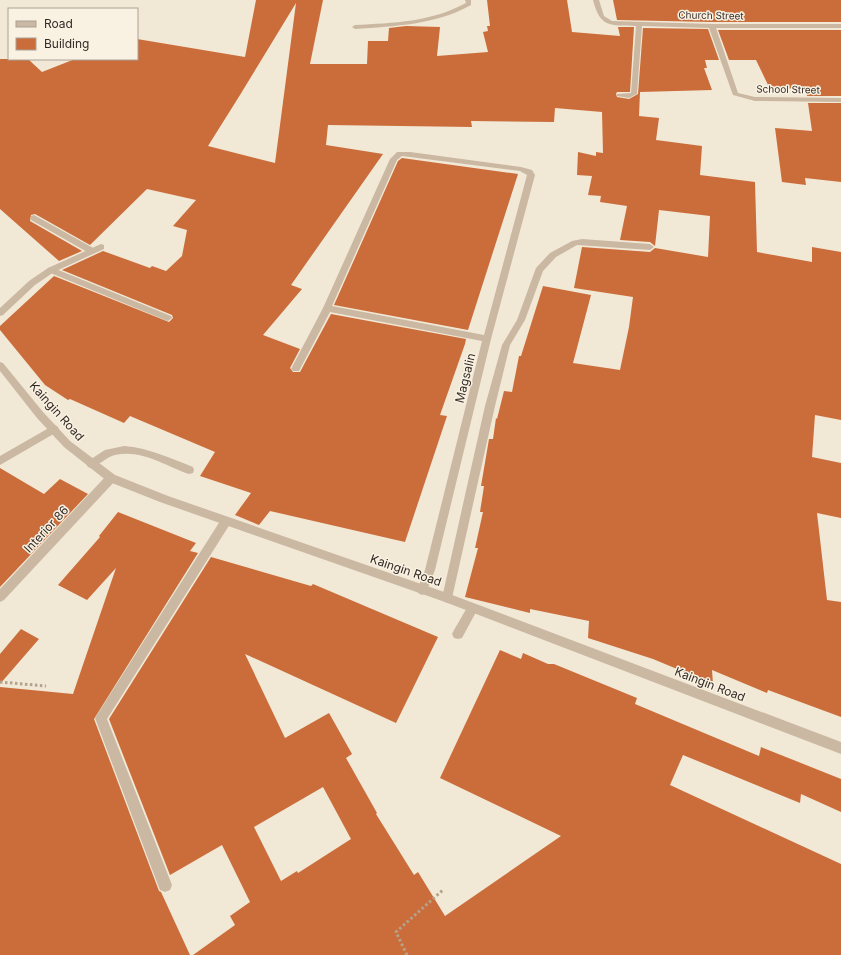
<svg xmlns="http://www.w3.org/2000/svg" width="841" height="955" font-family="Inter,sans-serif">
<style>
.building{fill:#cb6d3a;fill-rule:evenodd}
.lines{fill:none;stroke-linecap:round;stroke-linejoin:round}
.path{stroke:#b5a28c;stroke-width:3;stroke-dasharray:2.5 2.5;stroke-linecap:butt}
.service{fill:#cab8a2;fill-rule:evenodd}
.pedestrian{fill:#cab8a2;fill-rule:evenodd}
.minor{fill:#cab8a2;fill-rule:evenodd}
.tertiary{fill:#cab8a2;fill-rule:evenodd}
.labels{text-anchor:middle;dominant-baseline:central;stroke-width:3;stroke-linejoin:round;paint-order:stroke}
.far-street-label{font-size:10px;fill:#342b25;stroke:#f9f1e2}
.street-label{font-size:12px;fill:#342b25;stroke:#f9f1e2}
</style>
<rect width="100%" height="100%" fill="#f2e8d6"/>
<!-- building -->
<path class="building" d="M256,0H323L310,64H367L368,41H388L389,28L406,26L440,27L437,56L488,52L483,32L488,31L487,26H490L487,0H567L572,32L620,36L618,27H634L630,92H617L616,94L617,97L629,99L638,94L643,28L708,29L719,60H705L707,68H704L712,90L640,92L639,116L659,118L656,140L702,146L700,175L755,182L757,252L812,262V247L841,252V420L815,415L812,457L841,463V518L817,513L827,600L841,602V717L768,690L767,693L712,670L713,684L653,659L588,638L589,621L530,609V613L465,597L478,548H475L483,512H480L484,486H481L489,439H493L496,418L497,419L504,391L512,392L519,356H521L543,286L591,295L573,363L620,370L629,327L633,297L574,288L582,247L650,252L655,248L708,257L710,216L659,210L655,246L650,242L620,240L627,206L600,202L601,196L588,195L592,176L577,175L578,152L596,156V152L603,153L602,112L555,108L554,122L471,121L472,127L328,125L326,145L383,154L291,285L302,289L263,335L300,349L290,368L293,372H300L331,314L466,339L465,344L440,415L447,416L405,542L270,511L259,525L235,515L251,493L200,476L215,452L130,416L124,423L70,399L68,400L45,385L0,330V326L54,276L169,322L173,318L172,315L62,270L103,251L150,268L152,266L166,271L182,256L187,230L173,226L196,200L147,189L90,245L35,214L31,215L30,221L82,251L59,261L0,209V59H28L42,72L75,59H137V39L245,57ZM296,3L275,163L208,146L240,95Z
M613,0H841V22H712L617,20Z
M718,30H841V96H807L806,88L770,89L756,60H729Z
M808,103H841V182L805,178L806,185L782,182L775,128L812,131Z
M402,158L518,174L468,330L334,305L398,161Z
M0,468L44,494L60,479L88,494L0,587Z
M118,512L196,543L190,551L198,553L94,719L159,891L161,892L190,955H0V687L73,694L116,568L87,600L58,585L100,537L99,536Z
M211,557L311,586L313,584L438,637L396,723L245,654L285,738L329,713L352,754L346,758L377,813L376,814L414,875L418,872L445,916L561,836L440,778L500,650L521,659L523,653L548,664H554L637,698L635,704L759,756L761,747L841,779V812L801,794L800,803L683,755L670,785L841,864V955H193L235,925L230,916L250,902L222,845L170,875L109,719ZM323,787L351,839L298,873L297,871L281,881L254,827Z
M21,629L39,639L0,684V654Z"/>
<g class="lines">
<!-- path -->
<path class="path" d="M0,682L46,686
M407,955L396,932L444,889"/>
<!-- service -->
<path class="service" d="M397,152H410L521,167L532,170L535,175L491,339L435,570L426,593L422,595L418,593L417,590L425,570L482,341L330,312L299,371H293L291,369L323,308L390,159ZM402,156L520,171L527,175L484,335L332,306L397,160Z
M34,215L95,249L96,251L92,254L89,253L31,220V216Z
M54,425L57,426L59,429L57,432L0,465V456Z
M124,446C149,448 170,458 193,467L194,470L193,473L189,474C165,466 142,449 115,455C106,457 100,465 91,468L88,467L86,464L88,461L105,450Z
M226,517L230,518L231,521L230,524L107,719L172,885L170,890L165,892L160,890L158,885L95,718L222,518Z
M472,604L476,606L478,609L476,612L462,638L458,639L454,638L452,634L454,630L468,606Z"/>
<!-- pedestrian -->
<path class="pedestrian" d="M51,267L171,316L172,318L168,321L165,320L48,272L47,270L48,268Z"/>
<!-- minor -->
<path class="minor" d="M465,0H471V5C435,25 396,26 355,29L352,27L355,25C394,23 431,22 466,3Z
M593,0H599L604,16L612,21L712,24H841V28H716L738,93L755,97L841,98V102L755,101L733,95L709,28L642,26L637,94L629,98L617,96V94L631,93L636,26C610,25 600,28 593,0Z
M582,239L650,244L654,247L650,250L577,245L556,257L543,271L525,320L510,345L495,406L452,598L451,601L447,603L443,601L442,598L485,406L502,345L517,320L536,268L550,253L572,241Z
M101,244L104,245V249L54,272L35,285L3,315L0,316V308L29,281L48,268Z
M111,474L115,475L116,478L115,481L4,600L0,602V589L107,475Z"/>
<!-- tertiary -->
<path class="tertiary" d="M0,362L3,363L43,412L70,441L115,475L168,496L447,593L841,742V754L445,602L160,502L107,481L64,447L37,418L0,371Z"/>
</g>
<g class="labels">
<!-- far-street labels -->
<g class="far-street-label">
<text transform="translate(711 15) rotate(1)">Church Street</text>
<text transform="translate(788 89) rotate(1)">School Street</text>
</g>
<!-- street labels -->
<g class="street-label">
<text transform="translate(465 378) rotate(-76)">Magsalin</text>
<text transform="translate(57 411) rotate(48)">Kaingin Road</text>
<text transform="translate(46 529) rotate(-47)">Interior 86</text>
<text transform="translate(406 570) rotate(19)">Kaingin Road</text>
<text transform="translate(710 684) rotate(21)">Kaingin Road</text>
</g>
</g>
<!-- legend -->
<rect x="8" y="8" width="130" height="52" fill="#f9f1e2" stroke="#aaa296"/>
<rect x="16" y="21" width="20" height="6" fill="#cab8a2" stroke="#aaa296"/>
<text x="44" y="28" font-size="12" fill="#342b25">Road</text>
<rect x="16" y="38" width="20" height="12" fill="#cb6d3a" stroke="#aaa296"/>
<text x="44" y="48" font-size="12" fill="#342b25">Building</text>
</svg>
